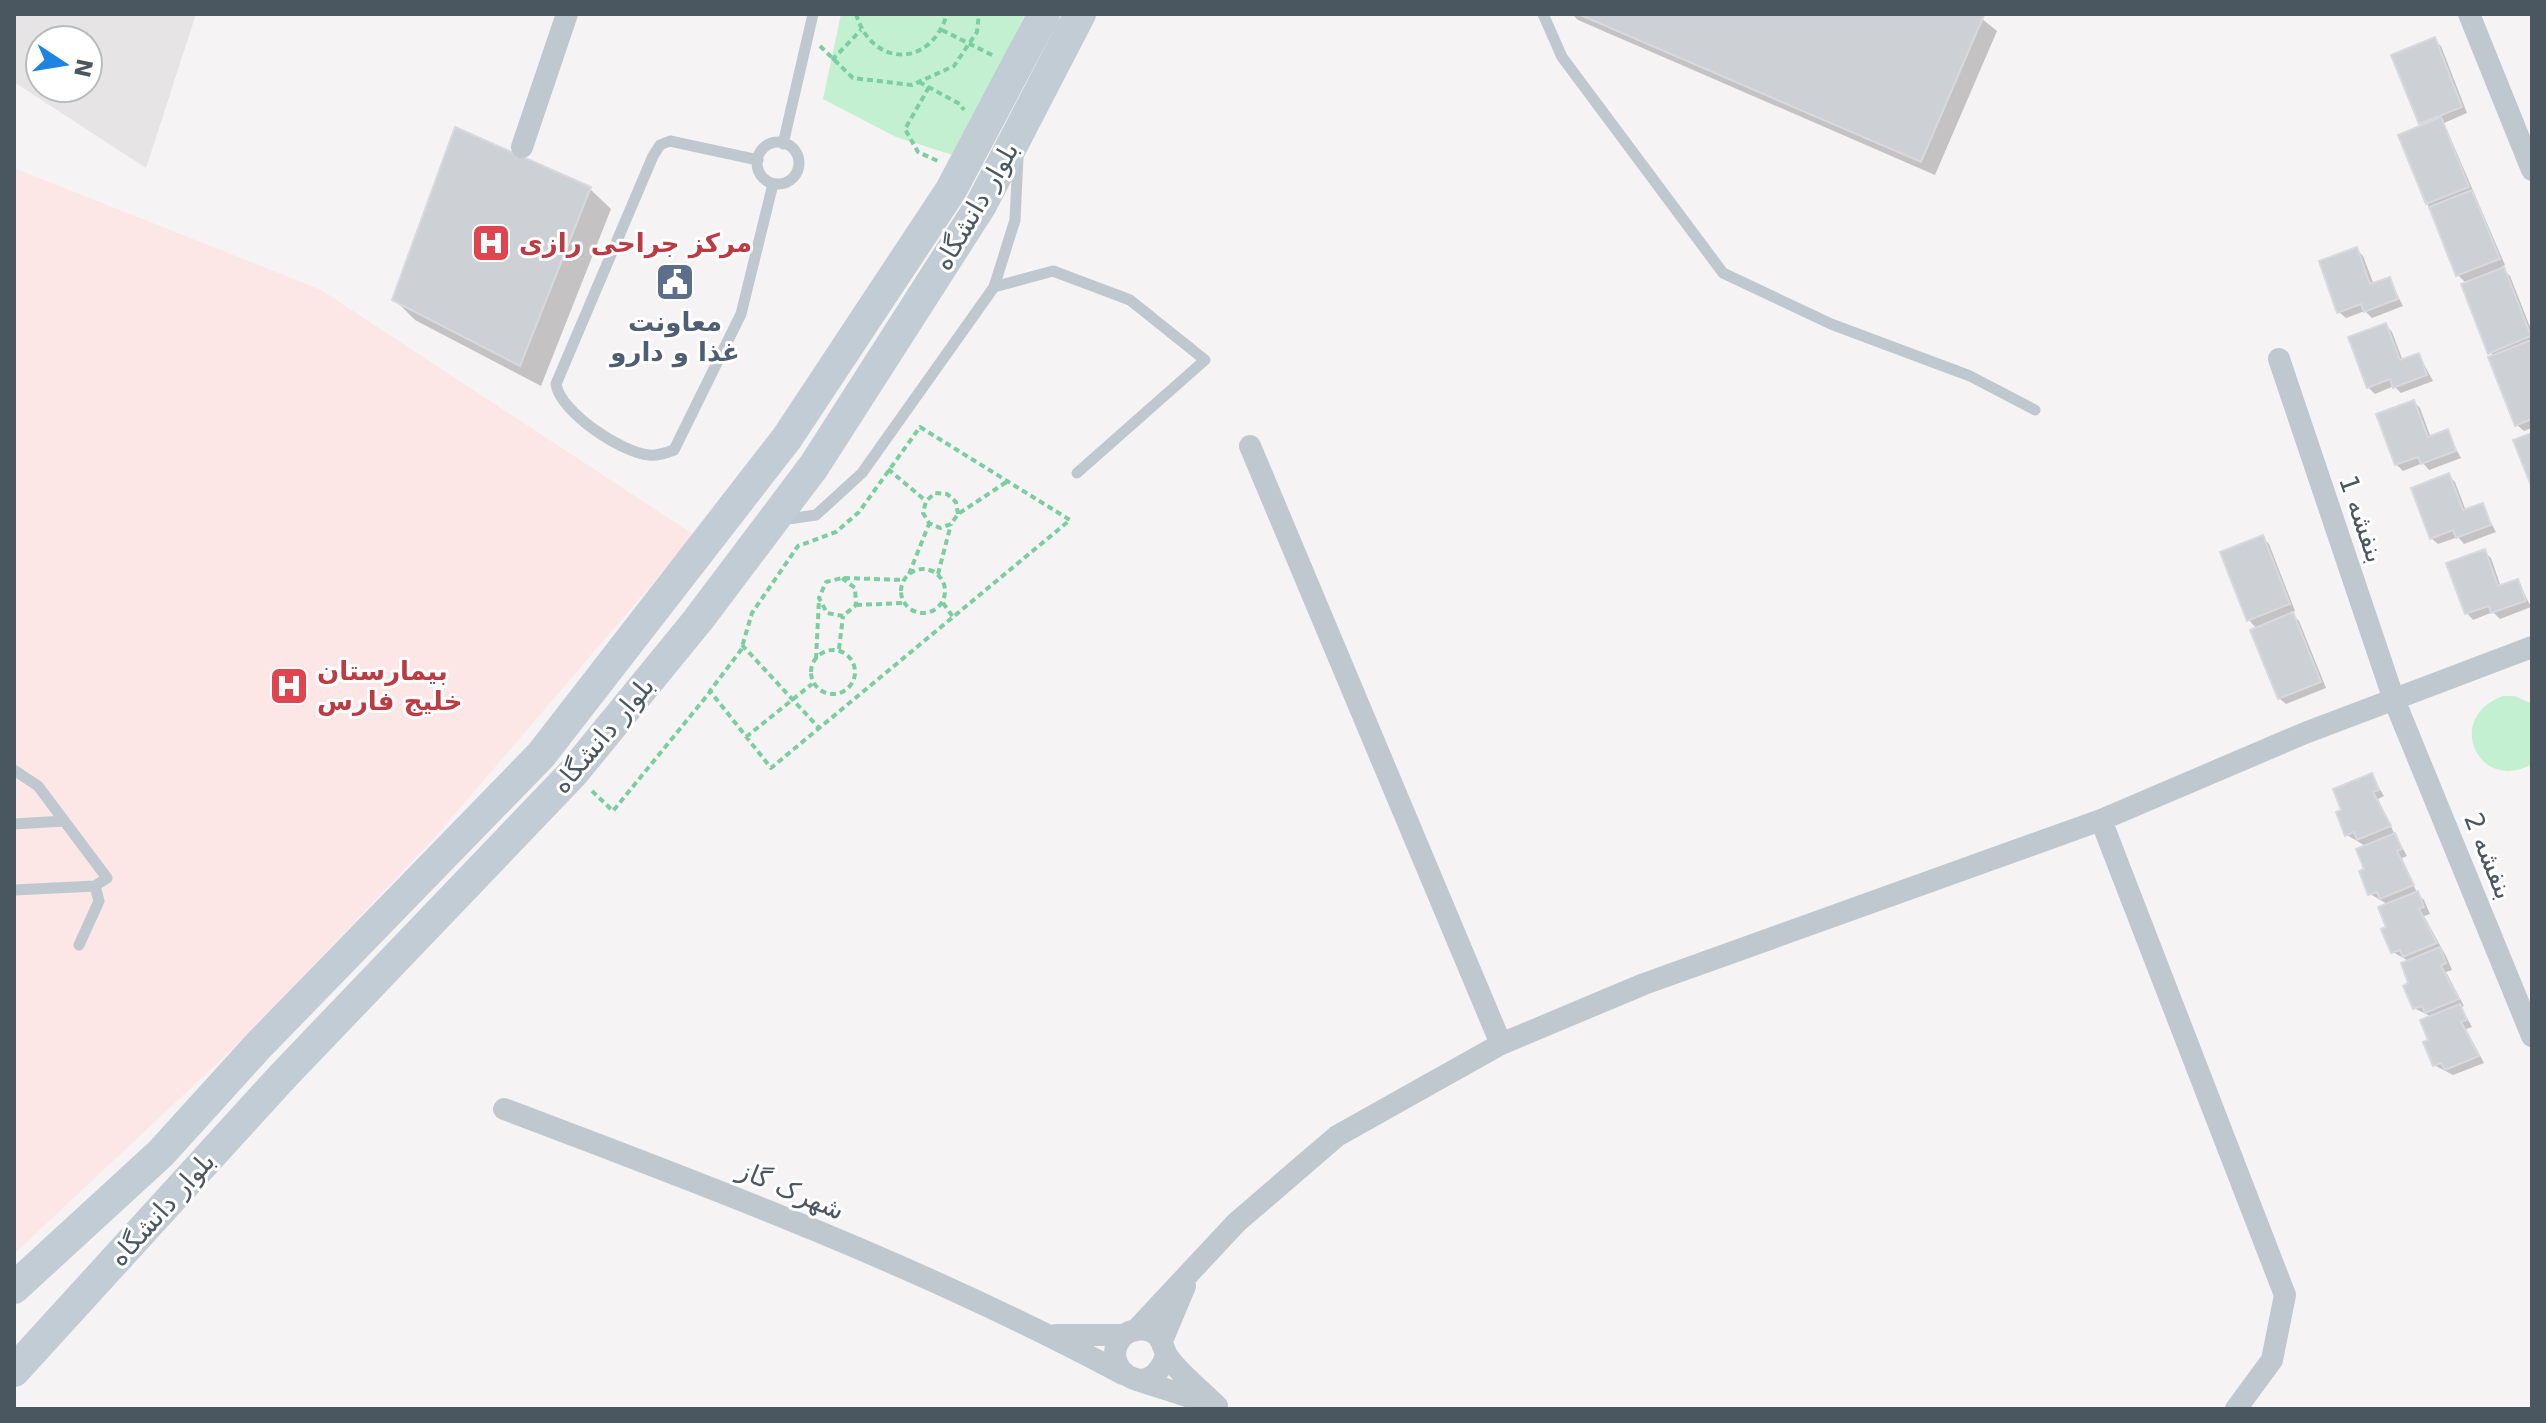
<svg xmlns="http://www.w3.org/2000/svg" width="2546" height="1423" font-family="'DejaVu Sans','Noto Naskh Arabic',sans-serif">
<style>
.education{fill:#e6e4e5;fill-rule:evenodd}
.medical{fill:#fce6e6}
.green{fill:#c3f0d1}
.shadow{fill:#0003}
.building{fill:#cdd0d5;stroke:#d7d9de;stroke-width:2}
.lines{fill:none;stroke-linecap:round;stroke-linejoin:round}
.path{stroke:#7bce9f;stroke-width:4;stroke-dasharray:6 4;stroke-linecap:butt}
.service{stroke:#bec8ce;stroke-width:11}
.minor{stroke:#bec8ce;stroke-width:22}
.secondary{stroke:#c1ccd5;stroke-width:32}
.labels{text-anchor:middle;dominant-baseline:central;stroke-width:6;stroke-linejoin:round;paint-order:stroke}
.street-label{font-size:26px;fill:#4a5760;stroke:#fff}
.health-label{font-size:26px;font-weight:bold;fill:#be3a42;stroke:#fff;text-anchor:start}
.service-label{font-size:26px;font-weight:bold;fill:#4e5e75;stroke:#fff}
</style>
<rect width="100%" height="100%" fill="#f5f3f3"/>
<!-- education -->
<path class="education" d="M14,14H196L146,168L14,82ZM40,40H88V88H40Z"/>
<!-- medical -->
<path class="medical" d="M14,168L321,290L694,535L436,836L246,1036L14,1254Z"/>
<!-- green -->
<path class="green" d="M841,14H1025L956,156L896,137L823,99Z
M2503,696H2515L2532,704V764C2479,794 2443,718 2503,696Z"/>
<!-- shadow -->
<path class="shadow" d="M1572,14H1976L1997,31L1935,175L1578,20Z
M2434,40L2441,46L2467,113L2444,123L2505,265L2501,267L2510,276L2532,332V428L2524,431L2517,425L2467,284L2458,275L2427,203L2424,126L2421,123Z
M590,189L611,209L541,386L415,320L394,299Z
M2357,250L2363,256L2374,285L2390,280L2403,306L2372,318L2365,311L2346,318L2339,312Z
M2386,325L2392,332L2403,361L2419,355L2433,381L2401,393L2394,386L2375,394L2368,387Z
M2414,402L2420,408L2431,438L2447,432L2461,458L2429,470L2423,463L2403,471L2396,464Z
M2449,476L2455,482L2466,511L2482,506L2496,532L2464,544L2458,537L2438,544L2431,538Z
M2262,537L2269,544L2295,611L2291,613L2299,621L2326,688L2286,704L2279,698L2257,629L2249,620Z
M2484,551L2491,558L2501,587L2518,581L2531,607L2500,619L2493,612L2473,620L2467,613Z
M2372,776L2384,796L2378,799L2394,833L2407,856L2402,858L2417,893L2424,900L2430,914L2424,916L2446,956L2452,970L2446,972L2464,1006L2461,1007L2472,1027L2466,1029L2484,1063L2453,1075L2434,1065L2432,1017L2414,1008L2410,962L2393,952L2389,905L2370,894L2367,847L2347,835L2343,811Z"/>
<!-- building -->
<path class="building" d="M1578,14H1981L1984,15L1921,162Z
M2435,37L2462,107L2419,124L2391,55Z
M2441,117L2469,187L2426,204L2398,135Z
M455,127L591,187L520,366L392,300Z
M2472,190L2500,259L2456,276L2429,207Z
M2357,247L2370,284L2390,277L2398,299L2364,312L2361,304L2337,313L2319,261Z
M2504,267L2531,336L2488,354L2461,284Z
M2386,323L2400,360L2419,353L2427,375L2393,388L2390,379L2367,388L2348,337Z
M2531,340L2532,419L2515,426L2488,357Z
M2414,400L2428,437L2448,429L2456,451L2421,464L2418,457L2395,465L2376,414Z
M2532,433V488L2513,440Z
M2449,473L2463,510L2483,503L2491,525L2456,538L2453,530L2430,539L2411,488Z
M2263,535L2290,604L2247,621L2220,552Z
M2485,549L2498,586L2518,579L2526,601L2491,613L2489,606L2465,614L2446,563Z
M2293,612L2321,682L2278,699L2250,630Z
M2372,773L2379,790L2373,792L2391,826L2357,840L2354,832L2345,836L2336,812L2341,810L2333,789Z
M2395,833L2402,849L2397,851L2414,885L2380,899L2377,892L2368,895L2359,871L2364,869L2356,849Z
M2418,891L2424,907L2419,909L2437,943L2403,957L2400,950L2391,953L2381,929L2386,927L2378,907Z
M2440,947L2446,963L2441,966L2459,999L2425,1013L2422,1006L2413,1009L2403,986L2408,983L2401,963Z
M2460,1004L2467,1020L2461,1022L2479,1056L2445,1070L2441,1063L2433,1066L2423,1042L2428,1040L2420,1020Z"/>
<g class="lines">
<!-- path -->
<path class="path" d="M856,14C872,68 931,68 947,14
M942,30L994,56
M820,46L853,78L912,85L954,66L977,32L979,14
M832,60L861,30
M919,82L960,104L964,110
M929,87L905,129L918,152L938,161
M920,427L1070,520L771,768L710,691L741,650L752,613L798,546L836,532L859,512Z
M888,469L926,501
M958,514L956,502L947,494L935,493L926,501L923,513L929,523L940,528L951,524L958,514L1008,481
M901 591a22 22 0 1 1 44 0a22 22 0 1 1-44 0Z
M909,574L929,524
M938,574L951,524
M842,578L855,588L856,605L843,616L827,613L819,598L826,582Z
M844,578L905,580
M943,603L953,617
M856,605L903,603
M742,645L819,728
M839,649L843,616
M811 672a22 22 0 1 1 44 0a22 22 0 1 1-44 0Z
M816,659L819,600
M746,737L812,684
M592,791L613,811L710,692"/>
<!-- service -->
<path class="service" d="M1543,14L1562,57L1723,273L1831,324L1970,376L2035,410
M757 163a21 21 0 1 1 42 0a21 21 0 1 1-42 0Z
M783,144L813,14
M758,160L670,141L660,145L653,156L556,384C560,412 622,453 649,455C657,456 666,453 674,450L741,314L773,184
M994,287L1053,271L1130,300L1205,360L1077,473
M781,520L816,515L862,473L994,287L1015,220L1018,157
M14,770L38,786L107,878L95,886L14,890
M14,824L64,821
M79,945L99,901L95,886"/>
<!-- minor -->
<path class="minor" d="M2469,14L2532,170
M522,147L567,14
M2279,359L2393,697L2532,1036
M1250,446L1501,1044
M2101,820L2285,1295L2272,1360L2236,1409
M504,1109C714,1188 925,1268 1123,1374
M1137,1329L1237,1222L1337,1136L1501,1044L1644,984L2101,820L2305,733L2532,647
M1056,1335H1124
M1162,1341L1185,1286
M1166,1355C1150,1407 1095,1365 1123,1336C1130,1330 1143,1327 1152,1332C1163,1337 1162,1348 1168,1357C1181,1375 1201,1390 1217,1406
M1137,1380L1212,1404"/>
<!-- secondary -->
<path class="secondary" d="M14,1288L161,1153L259,1045L541,755L787,438L951,190L1044,14
M14,1371L283,1076L573,773L698,620L814,466L981,205L1080,14"/>
</g>
<!-- icons -->
<defs>
<g id="hospital-square" transform="scale(2)"><rect x="-9" y="-9" width="18" height="18" rx="4" fill="#e0444e" stroke="#fff"/><path d="M-5-5h3v3.5h4V-5h3V5h-3V1.5h-4V5h-3Z" fill="#fff"/></g>
<g id="civic-square" transform="scale(2)"><rect x="-9" y="-9" width="18" height="18" rx="4" fill="#5c6f8a" stroke="#fff"/><path d="M-.6-6.5H3V-4.5H.6V-3L4-1V1h2V6H-6V1h2V-1L-.6-3ZM-1.2 2.5V6h2.4V2.5Z" fill="#fff"/></g>
</defs>
<g fill-rule="evenodd">
<use href="#hospital-square" x="491" y="243"/>
<use href="#civic-square" x="675" y="282"/>
<use href="#hospital-square" x="289" y="686"/>
</g>
<g class="labels">
<!-- street labels -->
<g class="street-label">
<text transform="translate(976 206) rotate(-60)">بلوار دانشگاه</text>
<text transform="translate(2362 519) rotate(71)">بنفشه 1</text>
<text transform="translate(603 735) rotate(-50)">بلوار دانشگاه</text>
<text transform="translate(2489 856) rotate(68)">بنفشه 2</text>
<text transform="translate(791 1190) rotate(23)">شهرک گاز</text>
<text transform="translate(162 1209) rotate(-48)">بلوار دانشگاه</text>
</g>
<!-- health labels -->
<g class="health-label">
<text x="519" y="243">مرکز جراحی رازی</text>
<text x="317" y="671">بیمارستان<tspan x="317" dy="30">خلیج فارس</tspan></text>
</g>
<!-- service labels -->
<g class="service-label">
<text x="675" y="322">معاونت<tspan x="675" dy="30">غذا و دارو</tspan></text>
</g>
</g>
<!-- border -->
<rect width="2546" height="1423" fill="none" stroke="#4a5760" stroke-width="32"/>
<!-- north arrow -->
<g transform="translate(64 64) rotate(102)"><circle r="38" fill="#ffffff" stroke="#b7bcbf" stroke-width="2"/>
<path d="M0-6L14 30L0 20L-14 30Z" fill="#1d84e4"/>
<text y="-12" font-size="22" font-weight="bold" text-anchor="middle" fill="#4a5760">N</text>
</g>
</svg>
